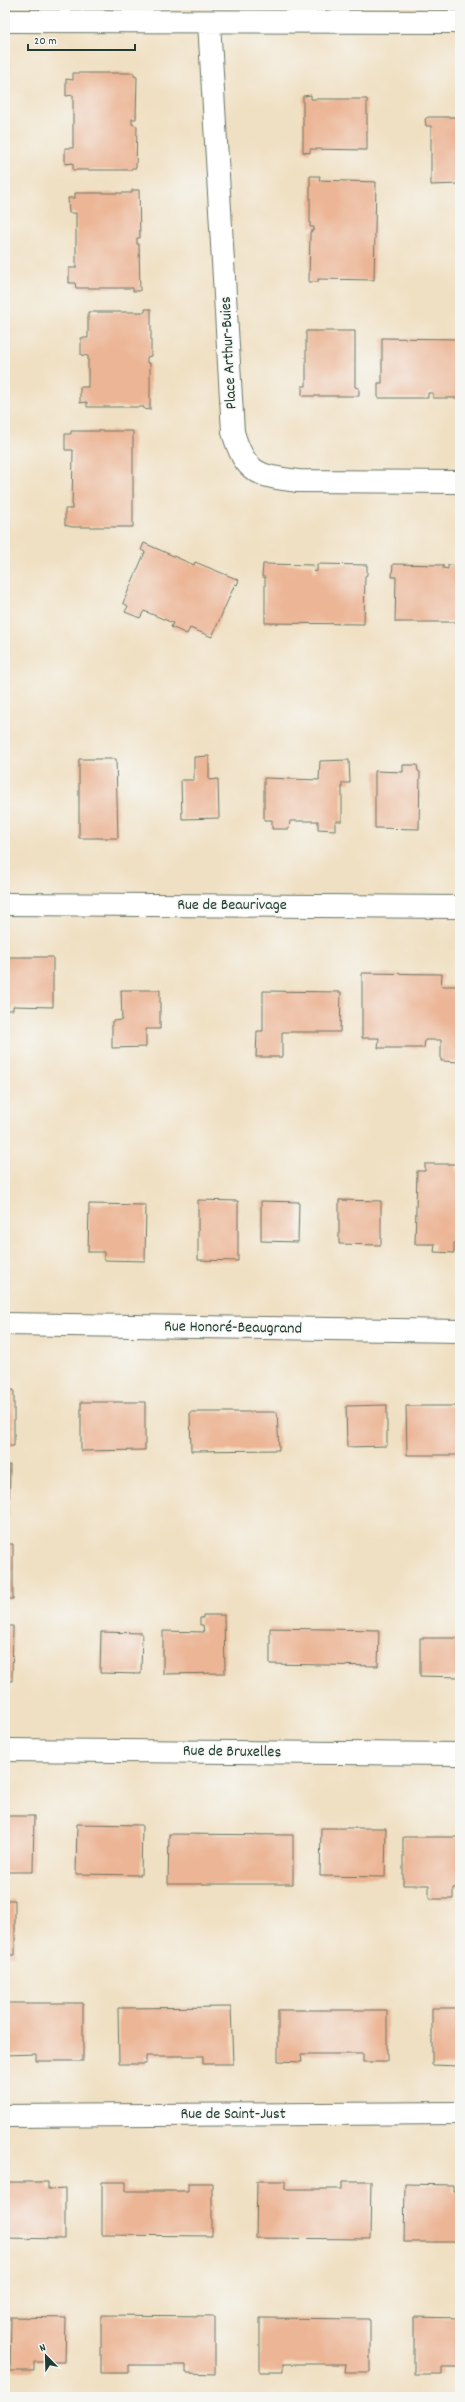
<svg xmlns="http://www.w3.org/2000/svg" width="465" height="2402" font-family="Dekko,sans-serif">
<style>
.building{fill:#ecb595}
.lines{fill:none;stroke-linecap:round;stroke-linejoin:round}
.street-casing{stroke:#687666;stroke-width:24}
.secondary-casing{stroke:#687666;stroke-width:24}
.street{stroke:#fff;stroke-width:22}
.secondary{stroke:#fff;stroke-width:22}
.labels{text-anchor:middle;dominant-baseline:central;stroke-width:3;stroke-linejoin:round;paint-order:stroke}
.street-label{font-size:16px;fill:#1f3d34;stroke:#f6f6f2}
</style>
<rect width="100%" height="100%" fill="#f6f6f2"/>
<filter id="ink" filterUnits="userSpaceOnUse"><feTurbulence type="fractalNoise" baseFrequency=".025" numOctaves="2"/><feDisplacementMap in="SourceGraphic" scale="8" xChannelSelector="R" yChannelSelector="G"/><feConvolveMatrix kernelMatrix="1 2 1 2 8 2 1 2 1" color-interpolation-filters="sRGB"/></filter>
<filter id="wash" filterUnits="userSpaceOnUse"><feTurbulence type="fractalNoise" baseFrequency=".012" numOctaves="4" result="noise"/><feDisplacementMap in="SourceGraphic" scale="16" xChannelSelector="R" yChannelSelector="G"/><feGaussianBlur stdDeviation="0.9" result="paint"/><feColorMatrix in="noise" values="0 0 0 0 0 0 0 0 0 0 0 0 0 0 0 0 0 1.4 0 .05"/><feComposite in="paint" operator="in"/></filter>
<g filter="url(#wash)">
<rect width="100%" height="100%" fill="#f0e0c3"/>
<g id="blocks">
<!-- building -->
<path class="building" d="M73,73H134V76L137,77L136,119H132V124L137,126L136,168H132L131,170H73V163L65,164V148H73V95L66,96V79L73,80Z
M311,95V99H367V150L310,149V153L303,152V96Z
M428,117H460V184L431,185V126H426L425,119Z
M310,176H320L319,180L376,182L374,280L318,279V282H309L310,232L314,230V227H310Z
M132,190H139L140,238H137V244H139L140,291H133V288H76L75,283H69V268H76V213H69L68,198H75V193H132Z
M145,309H151V356L147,357V363H150V410L144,409V407H87V402L80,403V387H88V356L81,355V338H88V312H145Z
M306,331H355V387L359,388V396H302V386H306Z
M382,338L460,339V398H433V393H428V398H378V383H382Z
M71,431H133V527H72L65,525V509H72L73,450H65V434H71Z
M144,543L194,565L195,562L239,580L237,585L235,584L212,637L190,628L187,634L171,627L173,623L144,611L140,618L125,612L128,606L123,603L145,552L141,550Z
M263,564L313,565L314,572L317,571V564L367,565V575L365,576L364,624L265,623V577H262Z
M393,564L443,565V568L448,569V565L460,566V622H395L396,577H392Z
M209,756V780L218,779L219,818L182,819L181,780H194V757Z
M79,759H116L118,838H79Z
M349,760L350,783H342V821H335V830L318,829V821H290L289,829H272V820H264V778L319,780L320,761Z
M403,765H417L418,771L420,772L419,829L375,828V771L403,772Z
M5,957H53V1007L13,1006V1010H5Z
M362,973L442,974L441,986H460V1062L441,1061V1040H425L424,1048H378L379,1038H362Z
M121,990H160V1029H146V1047L112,1048V1021L122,1020Z
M263,991L341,992L340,1032H282V1057H256L257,1031H263Z
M425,1164H456V1172H460V1243H454V1253L434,1252L435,1244H415L417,1171H425Z
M198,1200L238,1201V1261L198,1260Z
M339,1200L381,1201V1245L339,1244Z
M261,1201L299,1202L298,1242L261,1241Z
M89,1204L146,1205L145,1261L104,1260V1252H88Z
M5,1390H14V1446H5Z
M81,1402H145V1450L81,1451Z
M387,1405V1446L347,1447L346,1406Z
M406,1406H460V1455H407Z
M190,1412H277L279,1450L191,1451Z
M5,1465H10L9,1517H5Z
M5,1544H13V1599H5Z
M203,1615H224L225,1673L163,1674V1631L204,1632L203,1625H200V1618H203Z
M5,1626H13L12,1681H5Z
M270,1628L379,1630L378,1666L270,1664Z
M101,1632L142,1633L141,1674L100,1673Z
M420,1638H460V1677L420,1676Z
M5,1816H34L33,1872H5Z
M77,1824L142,1825L141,1875L76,1874Z
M321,1828H386L385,1877L320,1876Z
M169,1834L293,1835V1884H168Z
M403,1837H460V1887L453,1888V1899H429V1885H403Z
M5,1900H15V1955H5Z
M5,2003H83V2061H36V2054L5,2055Z
M231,2007L233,2064H203V2056H146V2064H119L118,2008Z
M432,2008H460V2066L432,2065Z
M278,2010H387V2062H363V2054H301L302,2062L278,2061Z
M257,2181H285V2189H342V2181H371L370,2239L256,2238Z
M5,2182H48V2189L65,2188V2239L5,2238Z
M102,2182H126V2191H188V2183H212V2236L102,2235Z
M405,2184L453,2185V2191H460V2242H404Z
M101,2315L215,2316V2374L186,2373V2365H129V2373H101Z
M11,2317L66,2318L65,2362H34V2371H10Z
M414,2317L460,2318V2367H442V2374H414Z
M260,2318L370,2319V2372H345L346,2364H283V2372H260Z"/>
</g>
</g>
<g filter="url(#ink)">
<use href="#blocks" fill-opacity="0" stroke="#687666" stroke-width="1"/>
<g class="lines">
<!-- street casing -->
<g class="street-casing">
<path id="street" d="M5,21L460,22
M209,22L233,432C245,473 257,476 298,481L460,482
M5,904L460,907
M5,1750L460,1754
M5,2116L460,2113"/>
</g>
<!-- secondary casing -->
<g class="secondary-casing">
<path id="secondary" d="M5,1324L460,1331"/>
</g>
<!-- street -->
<use href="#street" class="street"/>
<!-- secondary -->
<use href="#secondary" class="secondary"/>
</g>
</g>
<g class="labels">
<!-- street labels -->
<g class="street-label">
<text transform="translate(229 353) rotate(-93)">Place Arthur-Buies</text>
<text x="232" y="905">Rue de Beaurivage</text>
<text transform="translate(233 1328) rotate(1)">Rue Honoré-Beaugrand</text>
<text transform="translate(232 1752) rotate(1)">Rue de Bruxelles</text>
<text x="233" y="2114">Rue de Saint-Just</text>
</g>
</g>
<!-- margin -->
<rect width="465" height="2402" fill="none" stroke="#f6f6f2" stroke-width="20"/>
<!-- north arrow -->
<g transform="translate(46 2356) rotate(337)" stroke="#f6f6f2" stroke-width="3" paint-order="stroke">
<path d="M0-3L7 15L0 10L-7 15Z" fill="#1f3d34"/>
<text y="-6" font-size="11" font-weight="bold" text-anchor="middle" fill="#1f3d34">N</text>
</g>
<!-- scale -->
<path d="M28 44v6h107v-6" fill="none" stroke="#1f3d34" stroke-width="2"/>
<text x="34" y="44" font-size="12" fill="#1f3d34" stroke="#f6f6f2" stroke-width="3" paint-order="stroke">20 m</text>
</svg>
